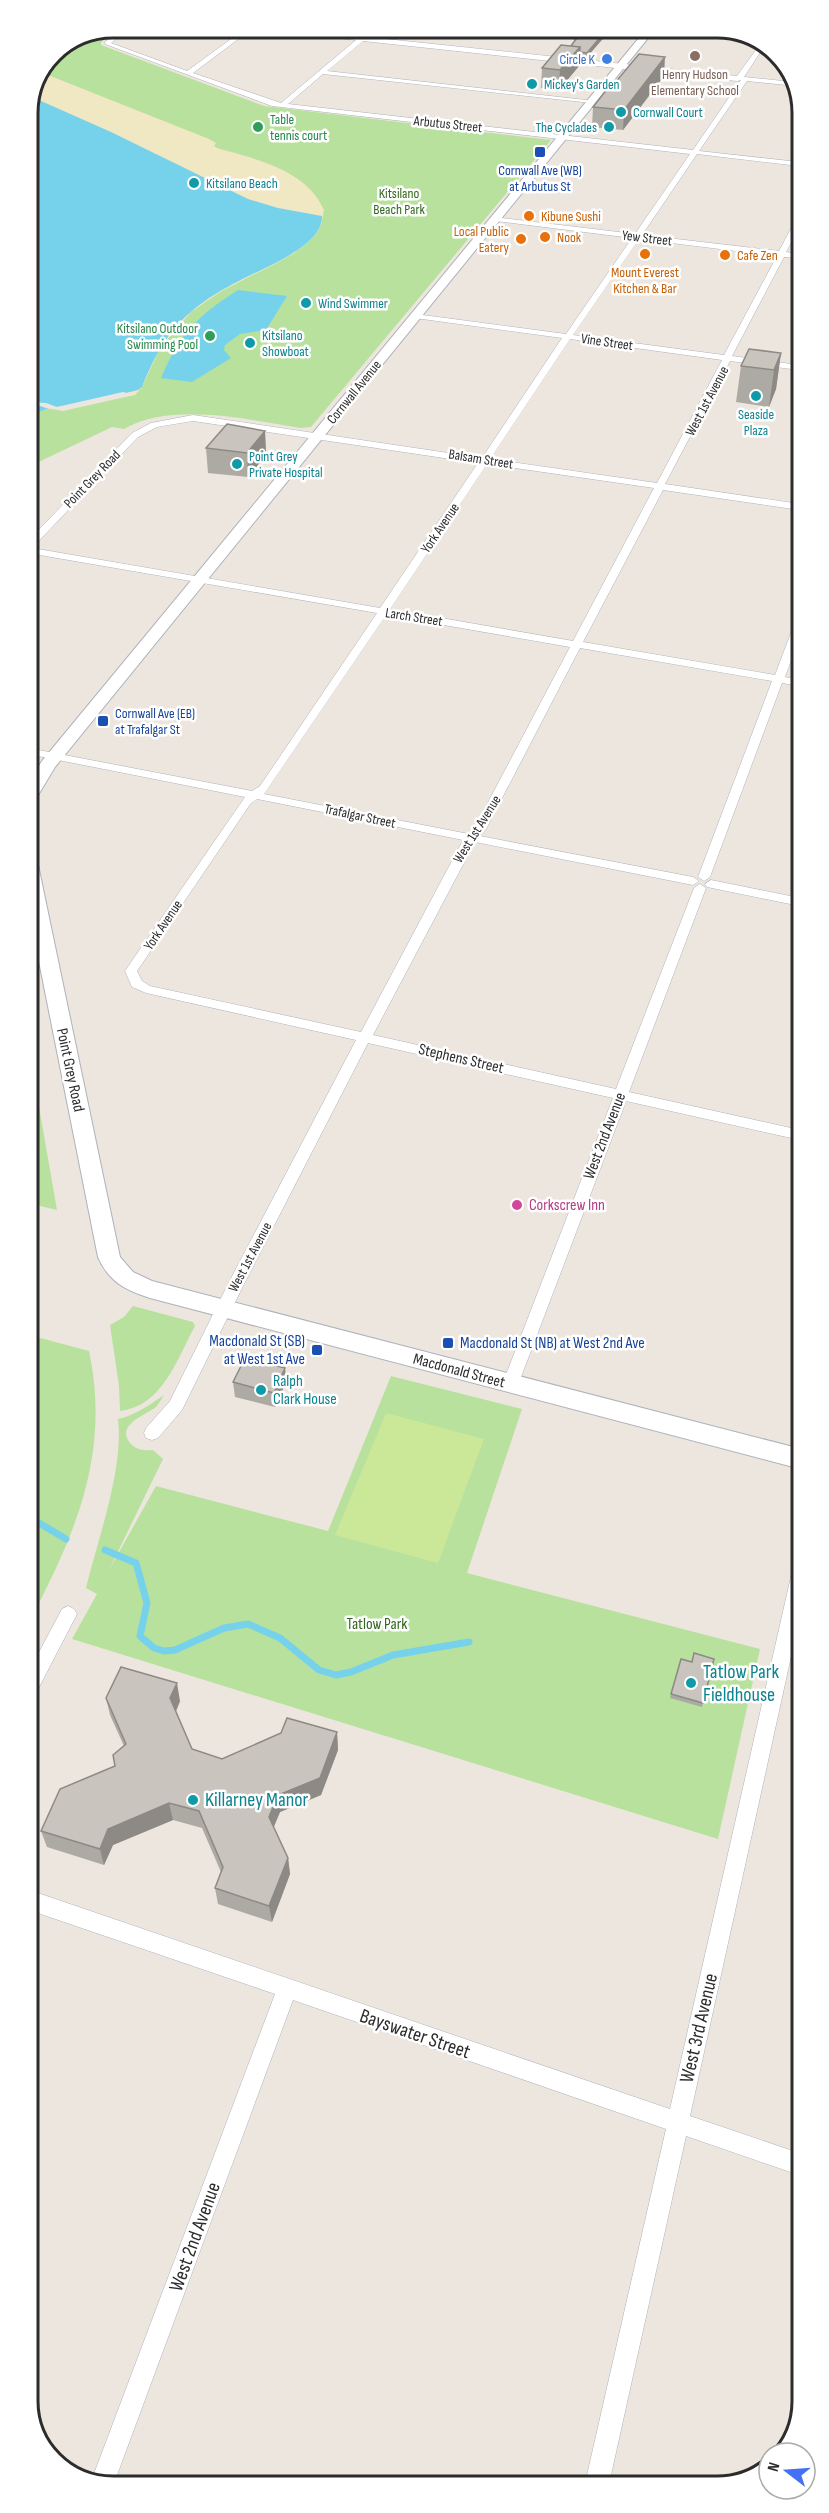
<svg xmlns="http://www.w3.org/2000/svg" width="829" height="2513" font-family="'Sofia Sans Condensed',sans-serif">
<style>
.green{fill:#b8e19d}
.sand{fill:#f0e7c3}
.pitch{fill:#cbe899}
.water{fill:#76d2eb}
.pier{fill:#ede6df}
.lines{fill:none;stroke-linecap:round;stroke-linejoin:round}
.stream{stroke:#76d2eb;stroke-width:7}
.street-casing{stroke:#afb2bc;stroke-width:1}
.secondary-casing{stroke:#afb2bc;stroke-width:2}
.street{fill:#fff;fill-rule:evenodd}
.secondary{fill:#fff;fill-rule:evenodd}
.wall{fill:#ada9a3}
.shaded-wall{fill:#8d8984}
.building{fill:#c9c4bd;stroke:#8d8984;stroke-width:1.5}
.education-dot{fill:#8d6e63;stroke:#fff;stroke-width:2}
.shop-dot{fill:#3f7fe0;stroke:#fff;stroke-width:2}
.culture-dot{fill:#0f9aa8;stroke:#fff;stroke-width:2}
.leisure-dot{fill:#2e9e5b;stroke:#fff;stroke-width:2}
.transit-dot{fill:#1a4fb4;stroke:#fff;stroke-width:2}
.food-dot{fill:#e8710a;stroke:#fff;stroke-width:2}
.hotel-dot{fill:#d1479c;stroke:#fff;stroke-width:2}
.labels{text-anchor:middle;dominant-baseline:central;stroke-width:5;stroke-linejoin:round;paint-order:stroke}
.far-shop-label{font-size:14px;fill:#366cbe;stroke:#fff;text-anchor:end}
.far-education-label{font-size:14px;fill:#785e54;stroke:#fff}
.far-culture-label{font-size:14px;fill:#0d838f;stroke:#fff;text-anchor:start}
.far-leisure-label{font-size:14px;fill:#27864d;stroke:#fff;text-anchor:start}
.far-street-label{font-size:14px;fill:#2c2c2c;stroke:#fff}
.far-transit-label{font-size:14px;fill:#164399;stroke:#fff}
.far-park-label{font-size:14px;fill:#31671d;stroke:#fff}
.far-food-label{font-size:14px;fill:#c56008;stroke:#fff;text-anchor:start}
.street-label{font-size:16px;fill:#2c2c2c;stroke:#fff}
.hotel-label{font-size:16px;fill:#b23c85;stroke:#fff;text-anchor:start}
.transit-label{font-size:16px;fill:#164399;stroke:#fff;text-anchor:end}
.culture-label{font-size:16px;fill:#0d838f;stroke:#fff;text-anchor:start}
.park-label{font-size:16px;fill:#31671d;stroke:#fff}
.near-culture-label{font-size:20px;fill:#0d838f;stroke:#fff;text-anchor:start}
.near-street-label{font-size:20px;fill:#2c2c2c;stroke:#fff}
.rim{fill:none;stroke:#2c2c2c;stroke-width:3}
</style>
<rect width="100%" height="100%" fill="#ede6df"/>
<!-- green -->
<path class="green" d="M113,27H122L101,42V45L264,106L551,140L311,427L301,428C249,420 172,401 124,429L112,427L28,467V412L135,395C145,384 147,371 154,358C168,329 194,307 222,290C248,275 316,252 322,221L32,97L52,52Z
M28,1076L34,1078L57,1210L28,1203Z
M133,1306L193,1322L195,1326C177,1359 163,1406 120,1411L119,1386L110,1325L124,1317Z
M29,1335L89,1351C109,1445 81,1521 39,1603L29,1600Z
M391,1376L522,1409L467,1573L760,1649L718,1839L72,1639L97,1594L86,1588C98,1538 124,1469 118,1419C136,1415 149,1405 164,1395C161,1399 159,1404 156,1407C146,1415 114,1425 131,1444C137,1450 145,1451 153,1450L163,1459L109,1570L156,1486L328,1531Z"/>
<!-- sand -->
<path class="sand" d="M43,73L209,139L216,143L214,146L217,148C255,159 306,169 324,210L321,225L307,243L293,254L220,292L191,312L160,348L142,387L135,395L123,392L27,108Z"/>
<!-- pitch -->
<path class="pitch" d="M386,1413L484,1439L438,1563L335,1535Z"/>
<!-- water -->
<path class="water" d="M32,97L111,132L248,199L278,208L322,216C323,247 262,268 239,281C223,289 206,299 192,311C167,332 154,357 142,387L138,390L81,404L49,408L28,416L27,108Z
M238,290L287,296L266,330L240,334L225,345L224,350L231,358L192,382L161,378C179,335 198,315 238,290Z"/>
<!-- pier -->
<path class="pier" d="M123,392L134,395L63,411L46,408L29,402L46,403L57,407Z"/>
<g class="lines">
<!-- stream -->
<path class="stream" d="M29,1517L66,1539
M105,1550L136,1563L147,1603L140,1636L154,1648L164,1651L175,1650L224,1628L248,1624L280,1638L319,1670L336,1675L351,1672L393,1655L469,1642"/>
<!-- street casing -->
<g class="street-casing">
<path id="street" d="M124,27H131L111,43L187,71L242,31L239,29L243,27H269L360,37L371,27H378L367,37L737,76L761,43L765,45L744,77L793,82L796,86L747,81L699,151L799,162V166L697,154L642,235L779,251L795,221L799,219V228L786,252L799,254V258L784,257L732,356L799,365V370L730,361L665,484L800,504V510L663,490L583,642L775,675L795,622L800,619V636L785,677L800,680V686L782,683L710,877L704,881L698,877L772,681L580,648L486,829L480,836L693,877L699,881L693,885L475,842L373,1035L616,1089L694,888L700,884L706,888L629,1092L800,1130V1140L626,1101L518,1385L516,1389L510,1391L504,1389L502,1385L613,1098L368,1043L244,1284L182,1410L158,1438L152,1440L146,1438L144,1433L146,1428L170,1401L228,1284L356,1040L146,993L132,987L125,971L245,797L28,754V748L252,791L260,786L377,613L28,553V541L132,433L151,423L193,415L482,458L562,338L415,318L411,316L415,314L566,334L632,238L496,221L493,217L635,234L690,154L272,106L105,44V42ZM257,29L356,40L281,103L193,73L249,31ZM363,41L737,81L741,80L693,150L288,104L323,74L592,103L595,101L327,71ZM639,239L777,256L724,355L573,335ZM570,339L722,360L657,483L490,459ZM193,421L478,463L380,608L32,548L138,437L157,427ZM487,464L654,488L573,641L390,609ZM386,615L570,647L475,827L469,834L264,794ZM257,799L463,840L361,1032L150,986L142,981L137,971L251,803Z
M564,27H587L650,35L647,37Z
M711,880L800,898V906L707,887L705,884Z
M801,1565V1611L690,2116L802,2154V2176L686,2136L609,2484H585L666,2129L293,2000L113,2486L92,2479L275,1994L29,1910V1890L670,2109L792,1572L795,1567Z
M68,1606L74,1609L77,1614L35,1695L29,1697V1671L62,1609Z"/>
</g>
<!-- secondary casing -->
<g class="secondary-casing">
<path id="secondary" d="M648,27H657L55,767L34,802L28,803V784L42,761Z
M28,855L34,856L37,860L120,1257L133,1272L152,1281L801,1449V1469L150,1298C125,1290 109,1282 98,1257L28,906Z"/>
</g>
<!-- street -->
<use href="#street" class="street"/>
<!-- secondary -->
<use href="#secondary" class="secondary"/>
</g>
<!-- wall -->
<path class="wall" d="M607,29V34L586,58L580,57L579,66L559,90L541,88L542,68L571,46L575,40L572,39V37L570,36L571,31Z
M664,76L623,130L592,127L593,107L614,84Z
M781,353L776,389L769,407L736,402L741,366Z
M265,431L266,455L248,477L208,473L206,448Z
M285,1368L286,1383L275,1407L235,1397L233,1382Z
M681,1659L692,1662L714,1659L702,1707L670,1698Z
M106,1698L180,1701L176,1711L192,1749L222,1759L337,1732L338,1750L321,1795L280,1812L273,1827L288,1858L290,1874L272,1922L218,1904L215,1888L221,1872L202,1828L173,1820L113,1845L104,1865L47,1847L41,1831L115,1766L124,1746L110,1715Z"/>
<!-- shaded-wall -->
<path class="shaded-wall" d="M607,29V34L586,58L587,53Z
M580,47L579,66L559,90L560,70Z
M665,57L664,76L623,130L624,110Z
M781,353L776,389L769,407L774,370Z
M265,431L266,455L248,477L247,453Z
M285,1368L286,1383L275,1407L274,1393Z
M177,1683L180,1701L174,1716L170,1698Z
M337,1732L338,1750L321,1795L280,1812L271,1834L269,1817L278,1795Z
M169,1803L173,1820L113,1845L104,1865L100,1849L108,1829Z
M288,1858L290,1874L272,1922L269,1906Z"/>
<!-- building -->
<path class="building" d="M574,27H589L607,29L587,53L580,52V47L571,46L579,35L572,34L574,32L571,31Z
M561,45L580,47L560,70L542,68Z
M639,54L665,57L624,110L593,107L611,84H614Z
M749,349L781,353L774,370L741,366Z
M227,424L265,431L247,453L206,448Z
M245,1358L285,1368L274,1393L233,1382Z
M694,1653L714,1659L703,1703L671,1694L681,1659L692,1662Z
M121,1667L177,1683L170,1698L192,1749L222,1759L281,1733L287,1718L337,1732L320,1778L278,1795L269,1817L288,1858L269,1906L215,1888L223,1867L199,1811L169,1803L108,1829L100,1849L41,1831L60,1789L115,1766L113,1755L126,1744L106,1698Z"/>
<!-- markers -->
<circle class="education-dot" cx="695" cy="56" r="6"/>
<circle class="shop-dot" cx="607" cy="59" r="6"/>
<g class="culture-dot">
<circle cx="532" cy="84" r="6"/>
<circle cx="621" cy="112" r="6"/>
<circle cx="609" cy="127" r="6"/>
<circle cx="194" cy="183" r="6"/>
<circle cx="306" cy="303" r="6"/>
<circle cx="250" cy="343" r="6"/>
<circle cx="756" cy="396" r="6"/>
<circle cx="237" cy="464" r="6"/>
<circle cx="261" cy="1390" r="6"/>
<circle cx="691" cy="1683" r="6"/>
<circle cx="193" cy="1800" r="6"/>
</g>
<g class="leisure-dot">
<circle cx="258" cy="127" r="6"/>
<circle cx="210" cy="336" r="6"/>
</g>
<g class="transit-dot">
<rect x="534" y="146" width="12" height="12" rx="3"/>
<rect x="97" y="715" width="12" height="12" rx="3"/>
<rect x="442" y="1337" width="12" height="12" rx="3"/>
<rect x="311" y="1344" width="12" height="12" rx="3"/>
</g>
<g class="food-dot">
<circle cx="529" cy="216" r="6"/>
<circle cx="545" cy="237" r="6"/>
<circle cx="521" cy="239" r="6"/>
<circle cx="645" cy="254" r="6"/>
<circle cx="725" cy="255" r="6"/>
</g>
<circle class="hotel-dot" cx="517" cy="1205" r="6"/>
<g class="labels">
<!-- far-shop labels -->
<g class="far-shop-label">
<text x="595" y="59">Circle K</text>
</g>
<!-- far-education labels -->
<g class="far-education-label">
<text x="695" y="74">Henry Hudson<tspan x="695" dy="16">Elementary School</tspan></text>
</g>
<!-- far-culture labels -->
<g class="far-culture-label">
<text x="544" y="84">Mickey's Garden</text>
<text x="633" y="112">Cornwall Court</text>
<text x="597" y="127" text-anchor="end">The Cyclades</text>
<text x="206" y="183">Kitsilano Beach</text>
<text x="318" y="303">Wind Swimmer</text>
<text x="262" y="335">Kitsilano<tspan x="262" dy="16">Showboat</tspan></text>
<text x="756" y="414" text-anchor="middle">Seaside<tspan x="756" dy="16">Plaza</tspan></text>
<text x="249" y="456">Point Grey<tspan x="249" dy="16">Private Hospital</tspan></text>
</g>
<!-- far-leisure labels -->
<g class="far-leisure-label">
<text x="270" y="119">Table<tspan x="270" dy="16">tennis court</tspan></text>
<text x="198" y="328" text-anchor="end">Kitsilano Outdoor<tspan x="198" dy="16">Swimming Pool</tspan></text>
</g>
<!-- far-street labels -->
<g class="far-street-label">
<text transform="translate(448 124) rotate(6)">Arbutus Street</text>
<text transform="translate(647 238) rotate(7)">Yew Street</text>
<text transform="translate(607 342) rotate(8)">Vine Street</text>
<text transform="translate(354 392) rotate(-51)">Cornwall Avenue</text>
<text transform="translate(707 401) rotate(-62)">West 1st Avenue</text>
<text transform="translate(481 459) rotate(9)">Balsam Street</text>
<text transform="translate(92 479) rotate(-46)">Point Grey Road</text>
<text transform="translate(440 528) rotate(-56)">York Avenue</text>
<text transform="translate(414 617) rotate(9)">Larch Street</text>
<text transform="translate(360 816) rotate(12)">Trafalgar Street</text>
<text transform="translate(477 829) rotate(-58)">West 1st Avenue</text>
<text transform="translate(163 925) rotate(-56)">York Avenue</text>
<text transform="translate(250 1257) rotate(-62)">West 1st Avenue</text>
</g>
<!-- far-transit labels -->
<g class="far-transit-label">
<text x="540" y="170">Cornwall Ave (WB)<tspan x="540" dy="16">at Arbutus St</tspan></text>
<text x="115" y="713" text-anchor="start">Cornwall Ave (EB)<tspan x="115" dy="16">at Trafalgar St</tspan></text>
</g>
<!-- far-park labels -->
<g class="far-park-label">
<text x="399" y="193">Kitsilano<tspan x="399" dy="16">Beach Park</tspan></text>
</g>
<!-- far-food labels -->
<g class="far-food-label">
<text x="541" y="216">Kibune Sushi</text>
<text x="509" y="231" text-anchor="end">Local Public<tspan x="509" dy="16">Eatery</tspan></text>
<text x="557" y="237">Nook</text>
<text x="737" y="255">Cafe Zen</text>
<text x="645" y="272" text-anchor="middle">Mount Everest<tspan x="645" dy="16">Kitchen &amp; Bar</tspan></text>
</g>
<!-- street labels -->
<g class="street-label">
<text transform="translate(461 1059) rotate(13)">Stephens Street</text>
<text transform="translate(70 1070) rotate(78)">Point Grey Road</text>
<text transform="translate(605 1136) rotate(-69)">West 2nd Avenue</text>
<text transform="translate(459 1371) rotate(15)">Macdonald Street</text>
</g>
<!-- hotel labels -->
<g class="hotel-label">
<text x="529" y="1205">Corkscrew Inn</text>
</g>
<!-- transit labels -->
<g class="transit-label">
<text x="305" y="1341">Macdonald St (SB)<tspan x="305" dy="18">at West 1st Ave</tspan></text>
<text x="460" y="1343" text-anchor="start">Macdonald St (NB) at West 2nd Ave</text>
</g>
<!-- culture labels -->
<g class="culture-label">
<text x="273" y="1381">Ralph<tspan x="273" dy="18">Clark House</tspan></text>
</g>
<!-- park labels -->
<g class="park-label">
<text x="377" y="1624">Tatlow Park</text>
</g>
<!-- near-culture labels -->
<g class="near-culture-label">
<text x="703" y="1672">Tatlow Park<tspan x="703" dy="23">Fieldhouse</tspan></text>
<text x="205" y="1800">Killarney Manor</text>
</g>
<!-- near-street labels -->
<g class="near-street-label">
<text transform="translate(699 2028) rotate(-77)">West 3rd Avenue</text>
<text transform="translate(415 2034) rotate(19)">Bayswater Street</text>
<text transform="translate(195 2237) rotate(-70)">West 2nd Avenue</text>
</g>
</g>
<!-- crop -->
<path d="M0 0H829V2513H0ZM113 38H717A75 75 0 0 1 792 113V2401A75 75 0 0 1 717 2476H113A75 75 0 0 1 38 2401V113A75 75 0 0 1 113 38Z" fill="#fff" fill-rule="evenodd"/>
<path class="rim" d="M113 38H717A75 75 0 0 1 792 113V2401A75 75 0 0 1 717 2476H113A75 75 0 0 1 38 2401V113A75 75 0 0 1 113 38Z"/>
<!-- north arrow -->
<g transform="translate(787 2471) rotate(287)"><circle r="28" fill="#ffffff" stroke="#ababab" stroke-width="1.5"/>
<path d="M0-4.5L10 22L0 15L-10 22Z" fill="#456ff4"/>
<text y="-9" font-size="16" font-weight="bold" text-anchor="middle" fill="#2c2c2c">N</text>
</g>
</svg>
